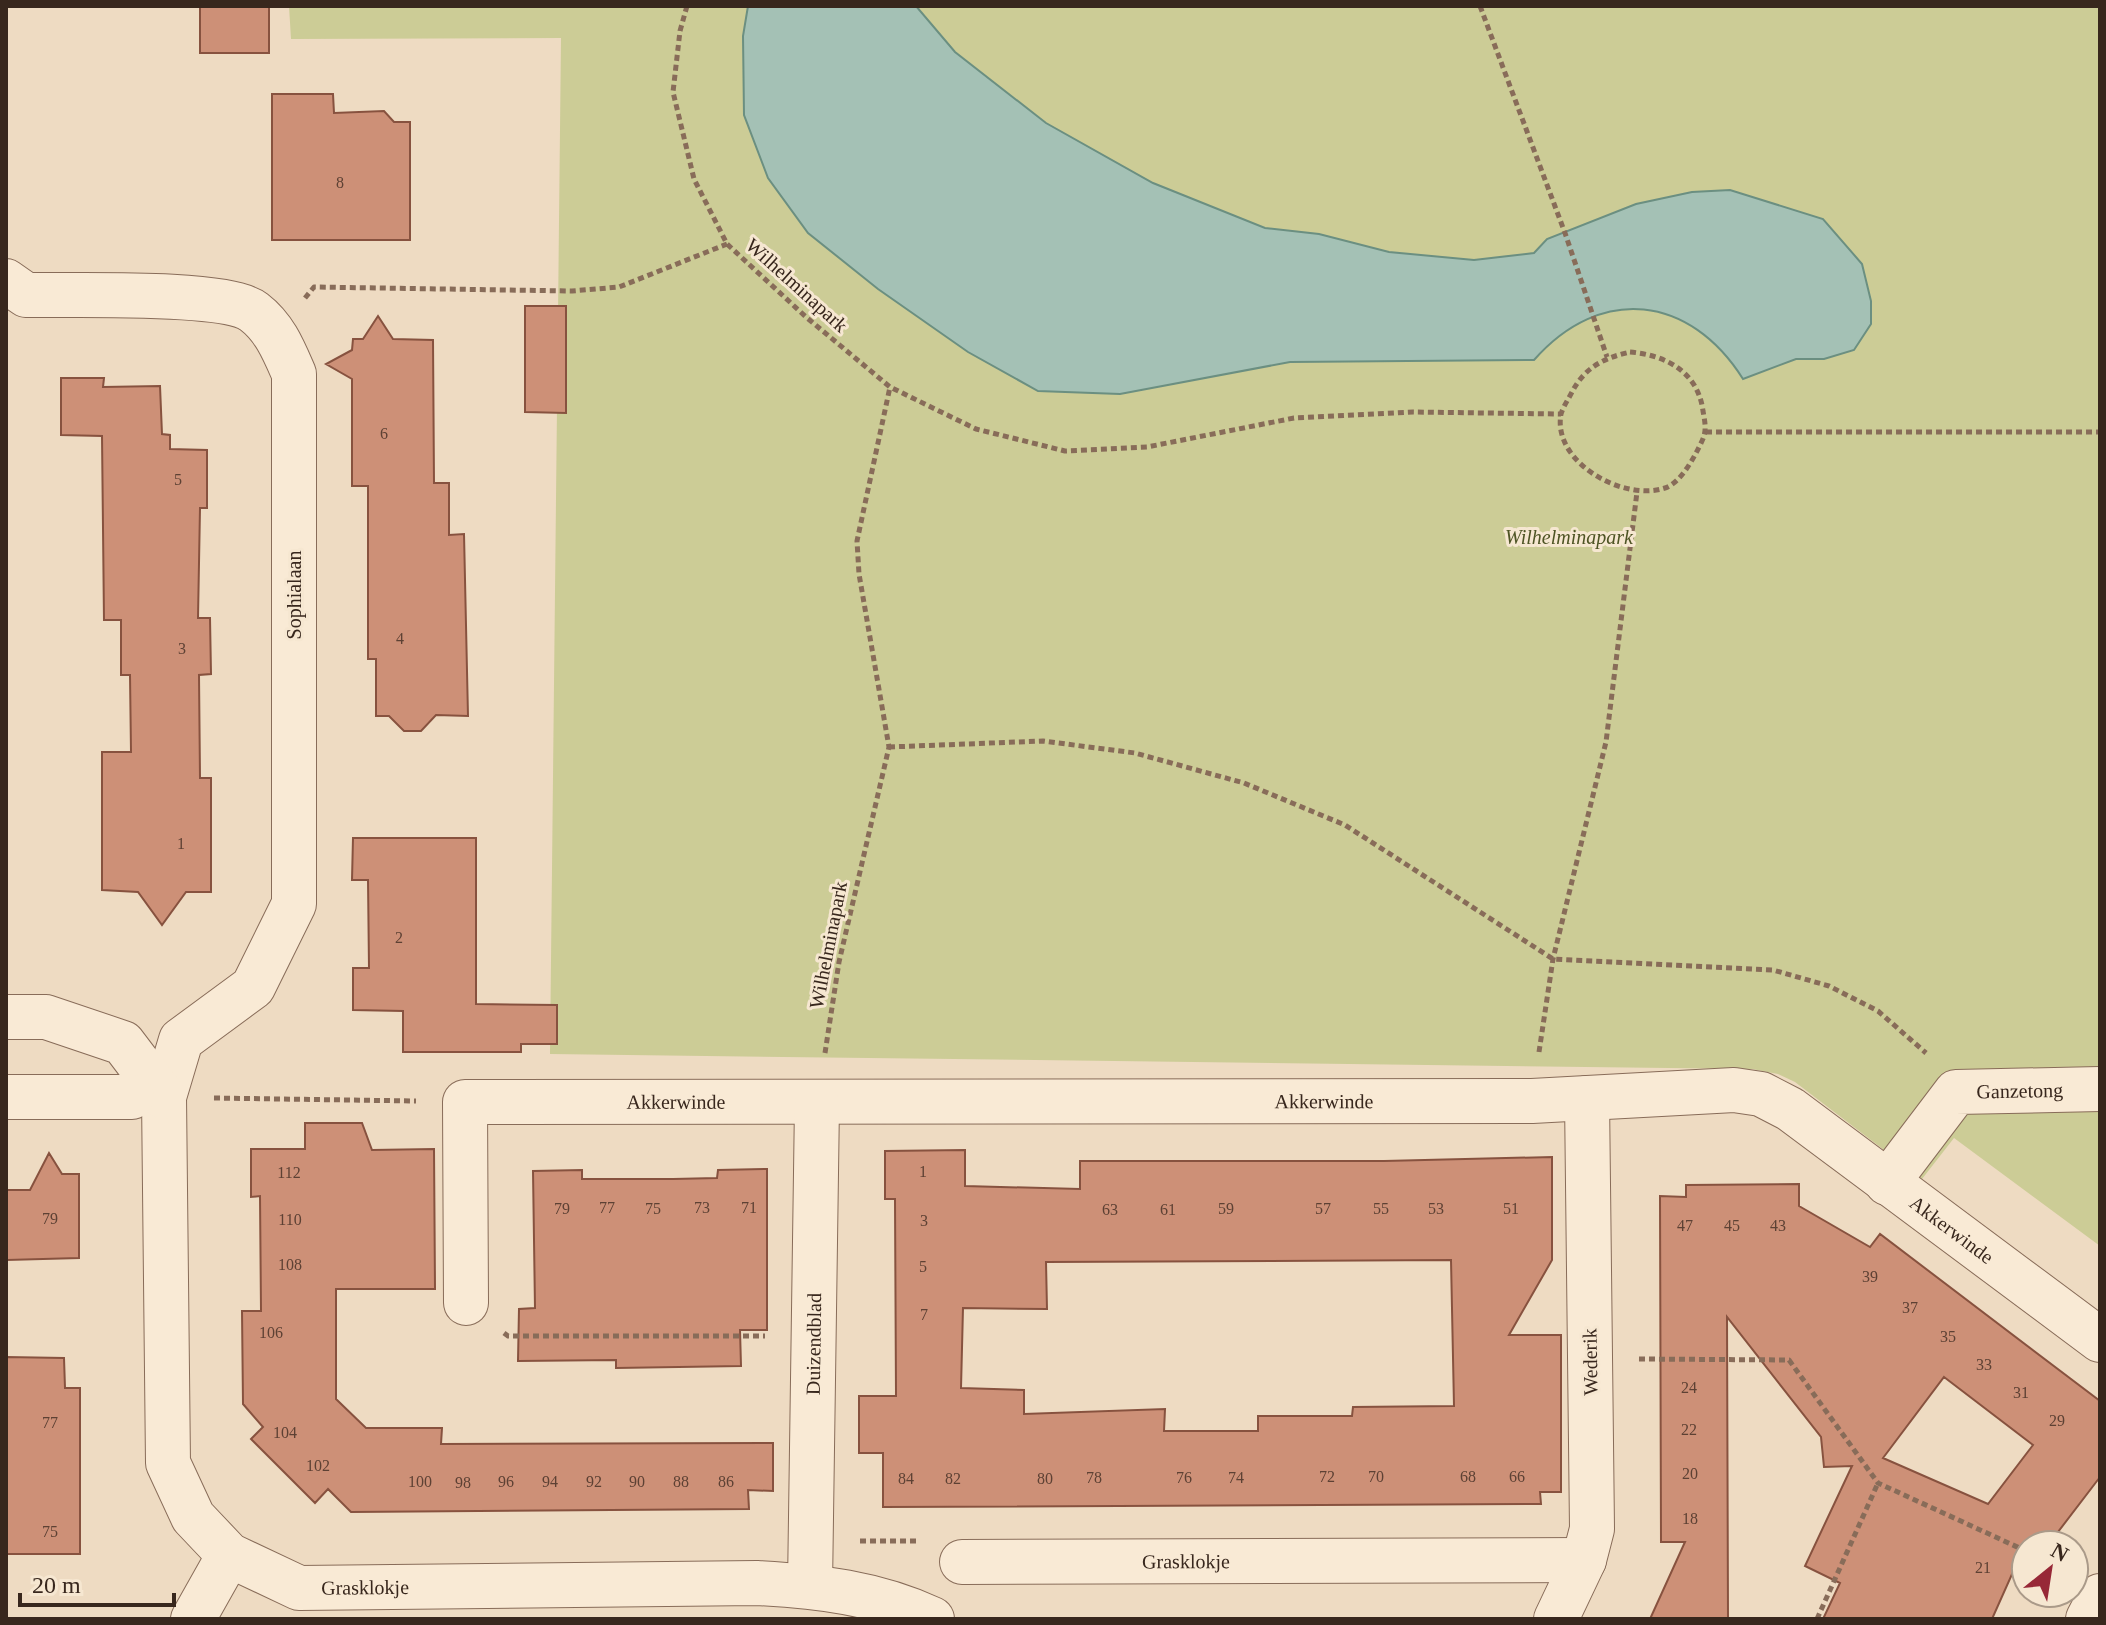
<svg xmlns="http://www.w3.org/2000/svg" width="2106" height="1625" font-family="'Times New Roman',serif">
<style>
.green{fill:#cccc96}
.water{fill:#a4c1b5;stroke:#6b8f81;stroke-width:2}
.building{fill:#cd9077;stroke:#87523f;stroke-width:2;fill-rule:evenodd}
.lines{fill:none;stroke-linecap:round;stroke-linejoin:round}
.minor-casing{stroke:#886c59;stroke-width:46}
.path{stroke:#886c59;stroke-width:5;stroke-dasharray:6 4;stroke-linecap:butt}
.minor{stroke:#f9ead5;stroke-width:44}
.labels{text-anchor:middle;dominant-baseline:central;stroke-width:6;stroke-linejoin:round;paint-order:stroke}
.number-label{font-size:16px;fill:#5d4134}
.street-label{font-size:20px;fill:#38271d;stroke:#f6e7d1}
.park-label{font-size:20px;font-style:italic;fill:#4e5424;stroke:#f6e7d1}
</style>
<rect width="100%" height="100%" fill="#eedbc2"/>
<!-- green -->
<path class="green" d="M289,6H2100V1246L1954,1138L1922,1179L1795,1082L1778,1074L1752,1069L550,1054L561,38L291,39Z"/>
<!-- water -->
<path class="water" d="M748,6H916L955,52L1046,123L1153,183L1265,228L1319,234L1389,252L1474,260L1534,253L1547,239L1636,204L1692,192L1730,190L1823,219L1862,264L1871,301V324L1854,350L1824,359H1796L1743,379C1690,295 1601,284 1534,360L1290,362L1120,394L1038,391L968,352L878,289L808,233L768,178L744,115L743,36Z"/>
<!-- building -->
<path class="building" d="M200,6H269V53H200Z
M272,94H333L334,113L384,111L394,122H410V240H272Z
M525,306H566V413L525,412Z
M378,316L393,339L433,340L434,483H449V535L464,534L468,716L436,715L421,731H404L389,716H376V659H368V486H352V379L326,364L352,350L353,339H363Z
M61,378H104L103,387L160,386L162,434L170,435V449L207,450V508H200L198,618H210L211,674L199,675L200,778H211V892H186L162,925L138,892L102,890V752H131L130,675H121V620H104L102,436L61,435Z
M353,838H476V1004L557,1005V1044H521V1052H403V1011L353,1010V968H369L368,880H352Z
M305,1123H362L372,1150L434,1149L435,1289H336V1399L366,1428H442L441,1444L773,1443V1491L748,1490L749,1509L351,1512L328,1489L315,1503L251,1439L263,1427L243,1404L242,1311H261L260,1196L251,1197V1149H305Z
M965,1150V1186L1080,1189V1161H1384L1552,1157V1260L1509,1335H1561V1492H1540L1541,1504L883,1507V1453H859V1396H896L895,1199H885V1151ZM1451,1260L1454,1406L1353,1407L1352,1416H1258V1431H1164L1165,1409L1024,1414V1390L961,1388L963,1308L1047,1309L1046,1262Z
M49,1153L62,1174H79V1258L7,1260V1190H30Z
M767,1169V1330H740L741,1366L616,1368V1360L518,1361L519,1309L535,1308L533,1171L582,1170V1179H673L717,1178L718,1170Z
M1799,1184V1206L1870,1247L1880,1234L2100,1401V1477L2048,1545H2025L1992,1619H1823L1840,1583L1805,1566L1852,1466L1824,1467L1821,1437L1727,1317L1728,1619H1650L1685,1542H1661L1660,1196L1686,1197V1185ZM1944,1377L2033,1445L1988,1504L1883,1458Z
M6,1357L64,1358L65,1388H80V1554H6Z"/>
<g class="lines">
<!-- minor casing -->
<g class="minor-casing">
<g id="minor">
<path id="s1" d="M6,281L26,295C69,296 225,290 254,312C275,328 284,351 294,374V904L253,987L181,1040L164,1097L168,1463L193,1517L229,1555L299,1588L757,1583C817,1586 877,1593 932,1619"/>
<path d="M6,1017H46L123,1043L164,1097"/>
<path d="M6,1097H132"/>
<path id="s2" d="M1887,1183L1956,1092L2100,1089"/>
<path id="s3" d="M466,1303L465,1102L1532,1101L1734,1090L1761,1094L1790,1109L2100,1340"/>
<path id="s4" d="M962,1562L1584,1560"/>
<path id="s5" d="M810,1586L817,1104"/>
<path d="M193,1619L229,1555"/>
<path d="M1556,1619L1584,1560L1592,1529L1587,1098"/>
<path d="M2088,1619L2100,1596"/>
</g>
</g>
<!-- path -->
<path class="path" d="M687,6L680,31L673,92L694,179L727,244L806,317L890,387L976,429L1065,451L1147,447L1294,418L1413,412L1561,414
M1480,6L1565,233L1607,357
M305,298L314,287L572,291L619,287L727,244
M1630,352C1666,355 1698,372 1703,411C1705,422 1707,431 1702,441C1695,456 1681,483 1665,488C1623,502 1552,462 1561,414C1563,407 1569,398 1572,392C1585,367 1604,358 1630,352Z
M1706,432H2100
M889,747L1043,741L1135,753L1244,783L1345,825L1553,959L1773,970L1829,986L1878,1011L1926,1053
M1539,1052L1553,959L1606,742L1637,492
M825,1053L839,962L889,747L859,574L857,541L890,387
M214,1098L416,1101
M504,1333L508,1336H765
M1639,1359L1789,1360L1878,1483L2026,1551
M860,1541H918
M1817,1619L1878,1483"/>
<!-- minor -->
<use href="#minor" class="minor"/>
</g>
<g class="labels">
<!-- number labels -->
<g class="number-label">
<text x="340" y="182">8</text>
<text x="384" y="433">6</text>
<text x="178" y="479">5</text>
<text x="400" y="638">4</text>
<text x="182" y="648">3</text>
<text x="181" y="843">1</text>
<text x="399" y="937">2</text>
<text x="923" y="1171">1</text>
<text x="289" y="1172">112</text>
<text x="607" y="1207">77</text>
<text x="702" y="1207">73</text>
<text x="749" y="1207">71</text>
<text x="562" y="1208">79</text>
<text x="653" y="1208">75</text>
<text x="1226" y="1208">59</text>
<text x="1323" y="1208">57</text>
<text x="1381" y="1208">55</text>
<text x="1436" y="1208">53</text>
<text x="1511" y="1208">51</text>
<text x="1110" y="1209">63</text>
<text x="1168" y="1209">61</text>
<text x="50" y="1218">79</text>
<text x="290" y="1219">110</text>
<text x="924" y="1220">3</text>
<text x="1685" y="1225">47</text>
<text x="1732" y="1225">45</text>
<text x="1778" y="1225">43</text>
<text x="290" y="1264">108</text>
<text x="923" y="1266">5</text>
<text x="1870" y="1276">39</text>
<text x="1910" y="1307">37</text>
<text x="924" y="1314">7</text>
<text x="271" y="1332">106</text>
<text x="1948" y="1336">35</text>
<text x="1984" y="1364">33</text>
<text x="1689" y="1387">24</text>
<text x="2021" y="1392">31</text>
<text x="2057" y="1420">29</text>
<text x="50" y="1422">77</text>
<text x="1689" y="1429">22</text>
<text x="285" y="1432">104</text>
<text x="318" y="1465">102</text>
<text x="1690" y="1473">20</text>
<text x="1327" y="1476">72</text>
<text x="1376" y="1476">70</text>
<text x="1468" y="1476">68</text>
<text x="1517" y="1476">66</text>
<text x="1094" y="1477">78</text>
<text x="1184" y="1477">76</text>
<text x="1236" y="1477">74</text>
<text x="906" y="1478">84</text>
<text x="953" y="1478">82</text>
<text x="1045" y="1478">80</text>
<text x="420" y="1481">100</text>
<text x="506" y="1481">96</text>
<text x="550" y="1481">94</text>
<text x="594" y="1481">92</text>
<text x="637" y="1481">90</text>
<text x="681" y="1481">88</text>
<text x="726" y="1481">86</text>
<text x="463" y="1482">98</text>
<text x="1690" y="1518">18</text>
<text x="50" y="1531">75</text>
<text x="1983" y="1567">21</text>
</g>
<!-- street labels -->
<g class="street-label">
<text transform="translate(797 285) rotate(42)">Wilhelminapark</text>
<text transform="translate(294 595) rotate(-90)">Sophialaan</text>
<text transform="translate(828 945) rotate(-79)">Wilhelminapark</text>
<text stroke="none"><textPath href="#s2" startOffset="178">Ganzetong</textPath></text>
<text stroke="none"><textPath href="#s3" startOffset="1060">Akkerwinde</textPath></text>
<text stroke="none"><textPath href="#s3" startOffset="412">Akkerwinde</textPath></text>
<text stroke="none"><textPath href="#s3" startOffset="1732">Akkerwinde</textPath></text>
<text stroke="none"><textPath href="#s5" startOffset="242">Duizendblad</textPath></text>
<text transform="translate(1590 1362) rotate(-91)">Wederik</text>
<text stroke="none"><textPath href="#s4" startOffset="224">Grasklokje</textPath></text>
<text stroke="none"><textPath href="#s1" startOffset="1722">Grasklokje</textPath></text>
</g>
<!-- park labels -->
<g class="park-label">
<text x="1569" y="537">Wilhelminapark</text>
</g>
</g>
<!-- border -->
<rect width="2106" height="1625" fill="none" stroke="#38271d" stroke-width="16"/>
<!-- north arrow -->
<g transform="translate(2050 1569) rotate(30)"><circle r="38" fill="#f6e7d1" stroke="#aa9a89" stroke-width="2"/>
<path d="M0-6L14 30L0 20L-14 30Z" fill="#972837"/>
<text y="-12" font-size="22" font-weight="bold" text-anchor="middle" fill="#38271d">N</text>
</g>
<!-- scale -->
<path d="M20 1593v12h154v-12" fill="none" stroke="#38271d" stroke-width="4"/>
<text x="32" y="1593" font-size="24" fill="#38271d" stroke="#f6e7d1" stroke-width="6" paint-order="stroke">20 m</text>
</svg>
